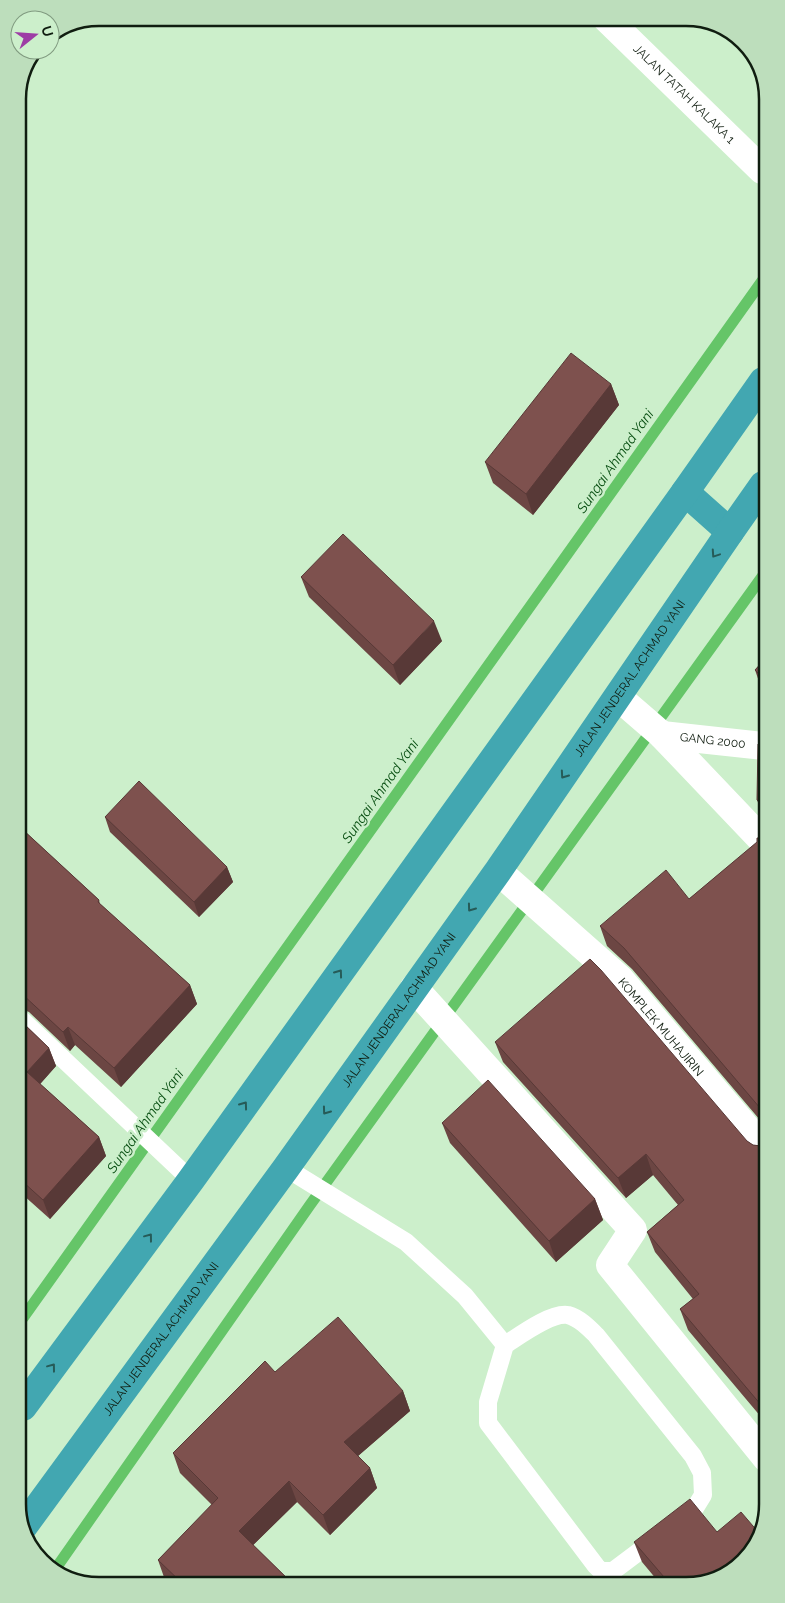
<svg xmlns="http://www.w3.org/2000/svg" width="785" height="1603" font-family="Raleway,sans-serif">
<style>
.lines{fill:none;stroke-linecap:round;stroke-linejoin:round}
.stream{stroke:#65c568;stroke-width:11}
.lane{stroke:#fff;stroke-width:18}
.street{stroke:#fff;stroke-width:28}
.highway{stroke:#42a7b1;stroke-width:28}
.wall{fill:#6c4643}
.shaded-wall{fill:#583937}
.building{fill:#7e514e;stroke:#583937}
.oneway{stroke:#265b58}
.labels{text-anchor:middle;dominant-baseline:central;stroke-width:5;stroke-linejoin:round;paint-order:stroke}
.street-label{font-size:12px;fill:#101d10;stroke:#ccefcb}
.water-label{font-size:14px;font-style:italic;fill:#064d10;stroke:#ccefcb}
.rim{fill:none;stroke:#101d10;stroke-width:2.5}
</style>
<rect width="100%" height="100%" fill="#ccefcb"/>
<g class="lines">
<!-- stream -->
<path class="stream" d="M23,1318L762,281
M54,1571L310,1205L764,574"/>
<!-- lane -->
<path class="lane" d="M22,1020L191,1180
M286,1168L406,1242L465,1296L505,1345L488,1402V1423L596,1566L601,1571H613L657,1538
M505,1345C519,1336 551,1312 568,1315C579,1318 588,1327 596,1335L693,1456L702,1473L703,1495L695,1508L680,1520"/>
<!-- street -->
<g class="street">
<path id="s1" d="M606,18L762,170"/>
<path d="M618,697L662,735L765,843"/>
<path id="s2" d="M662,735L764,746"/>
<path id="s3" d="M498,871L620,979L766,1151"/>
<path d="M414,988L633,1230L610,1265L767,1459"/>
</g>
<!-- highway -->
<g class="highway">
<path d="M685,492L730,532"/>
<path d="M23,1407L191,1180L685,492L763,381"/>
<path id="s4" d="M24,1526L286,1168L498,871L730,532L763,485"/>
</g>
</g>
<!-- wall -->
<path class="wall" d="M611,384L619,405L533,515L493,483L485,462Z
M301,577L442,641L400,685L309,597Z
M764,660V692L762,690L755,670Z
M764,744L765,820L757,800Z
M105,817L227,867L233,882L199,917L110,832Z
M21,828L99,900L100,904L190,985L197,1004L121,1087L75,1045L70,1051L29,1012L24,1010H21Z
M765,836L766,1127L632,969L607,946L600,926L689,899Z
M22,1022L49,1048L56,1066L40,1084L99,1137L106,1156L50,1219L22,1194Z
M495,1042L747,1141L753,1145L761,1146L766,1144L767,1424L688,1330L680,1309L693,1299L655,1252L647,1232L678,1205L653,1175L626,1198L503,1062Z
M442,1123L595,1199L603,1220L556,1262L450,1143Z
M403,1391L410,1411L358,1456L370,1468L377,1488L330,1535L297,1502L253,1545L292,1583L170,1585L165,1580L158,1560L212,1505L180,1473L173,1453Z
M717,1532V1579L657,1580L642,1562L634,1542Z"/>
<!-- shaded-wall -->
<path class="shaded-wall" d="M611,384L619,405L533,515L526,494Z
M434,621L442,641L400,685L393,665Z
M227,867L233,882L199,917L194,902Z
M190,985L197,1004L121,1087L114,1068Z
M68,1027L75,1045L70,1051L63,1032Z
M49,1048L56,1066L34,1091L27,1072Z
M99,1137L106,1156L50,1219L43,1200Z
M646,1154L653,1175L626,1198L618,1178Z
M595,1199L603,1220L556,1262L549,1241Z
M403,1391L410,1411L351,1462L344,1442Z
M370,1468L377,1488L330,1535L323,1515Z
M289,1481L297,1502L246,1552L239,1531Z"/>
<!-- building -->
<path class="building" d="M571,353L611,384L526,494L485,462Z
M343,534L434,621L393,665L301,577Z
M764,660V679L755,670Z
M758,744H764L765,807L757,800Z
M139,781L227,867L194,902L105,817Z
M21,828L99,900L98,902L190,985L114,1068L68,1027L63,1032L21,993Z
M765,836L766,1115L624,948L600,926L666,870L689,899L757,842V838H762Z
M590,959L601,970L747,1141L753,1145L761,1146L766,1144L767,1412L680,1309L699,1294L647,1232L684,1200L646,1154L618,1178L495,1042Z
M22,1022L49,1048L27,1072L99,1137L43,1200L22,1181Z
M488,1080L595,1199L549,1241L442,1123Z
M338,1317L403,1391L344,1442L370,1468L323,1515L289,1481L239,1531L292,1583L183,1584L158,1560L218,1498L173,1453L265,1361L275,1372Z
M690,1499L717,1532L741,1512L759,1533L754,1549L717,1579L661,1580L664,1577L634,1542Z"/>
<!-- one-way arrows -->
<defs><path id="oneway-chevron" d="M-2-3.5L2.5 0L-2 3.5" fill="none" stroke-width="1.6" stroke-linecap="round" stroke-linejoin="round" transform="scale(1.25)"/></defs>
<g class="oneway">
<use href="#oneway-chevron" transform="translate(715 554) rotate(124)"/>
<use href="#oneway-chevron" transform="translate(564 775) rotate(125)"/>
<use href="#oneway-chevron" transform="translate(471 908) rotate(126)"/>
<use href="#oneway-chevron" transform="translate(339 973) rotate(-54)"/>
<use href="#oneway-chevron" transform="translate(244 1105) rotate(-54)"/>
<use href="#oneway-chevron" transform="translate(326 1111) rotate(126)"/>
<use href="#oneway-chevron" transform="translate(149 1237) rotate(-53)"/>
<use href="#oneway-chevron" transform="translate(52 1367) rotate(-53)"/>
</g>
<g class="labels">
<!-- street labels -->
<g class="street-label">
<text stroke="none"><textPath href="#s1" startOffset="109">JALAN TATAH KALAKA 1</textPath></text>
<text stroke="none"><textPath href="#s4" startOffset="1042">JALAN JENDERAL ACHMAD YANI</textPath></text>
<text stroke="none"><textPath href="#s2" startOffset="51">GANG 2000</textPath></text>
<text stroke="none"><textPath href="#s4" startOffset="638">JALAN JENDERAL ACHMAD YANI</textPath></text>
<text stroke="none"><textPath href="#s3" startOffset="226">KOMPLEK MUHAJIRIN</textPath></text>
<text stroke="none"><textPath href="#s4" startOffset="232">JALAN JENDERAL ACHMAD YANI</textPath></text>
</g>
<!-- water labels -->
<g class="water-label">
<text transform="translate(615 461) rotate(-55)">Sungai Ahmad Yani</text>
<text transform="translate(380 791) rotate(-55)">Sungai Ahmad Yani</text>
<text transform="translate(145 1121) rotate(-55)">Sungai Ahmad Yani</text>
</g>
</g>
<!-- crop -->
<path d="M0 0H785V1603H0ZM99 26H686A73 73 0 0 1 759 99V1504A73 73 0 0 1 686 1577H99A73 73 0 0 1 26 1504V99A73 73 0 0 1 99 26Z" fill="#bddebc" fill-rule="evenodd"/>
<path class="rim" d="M99 26H686A73 73 0 0 1 759 99V1504A73 73 0 0 1 686 1577H99A73 73 0 0 1 26 1504V99A73 73 0 0 1 99 26Z"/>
<!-- north arrow -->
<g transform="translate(35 35) rotate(73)"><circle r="24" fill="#ccefcb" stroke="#819b80"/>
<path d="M0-4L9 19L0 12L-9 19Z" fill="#9d3da5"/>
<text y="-8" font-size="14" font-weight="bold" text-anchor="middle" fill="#101d10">U</text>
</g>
</svg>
